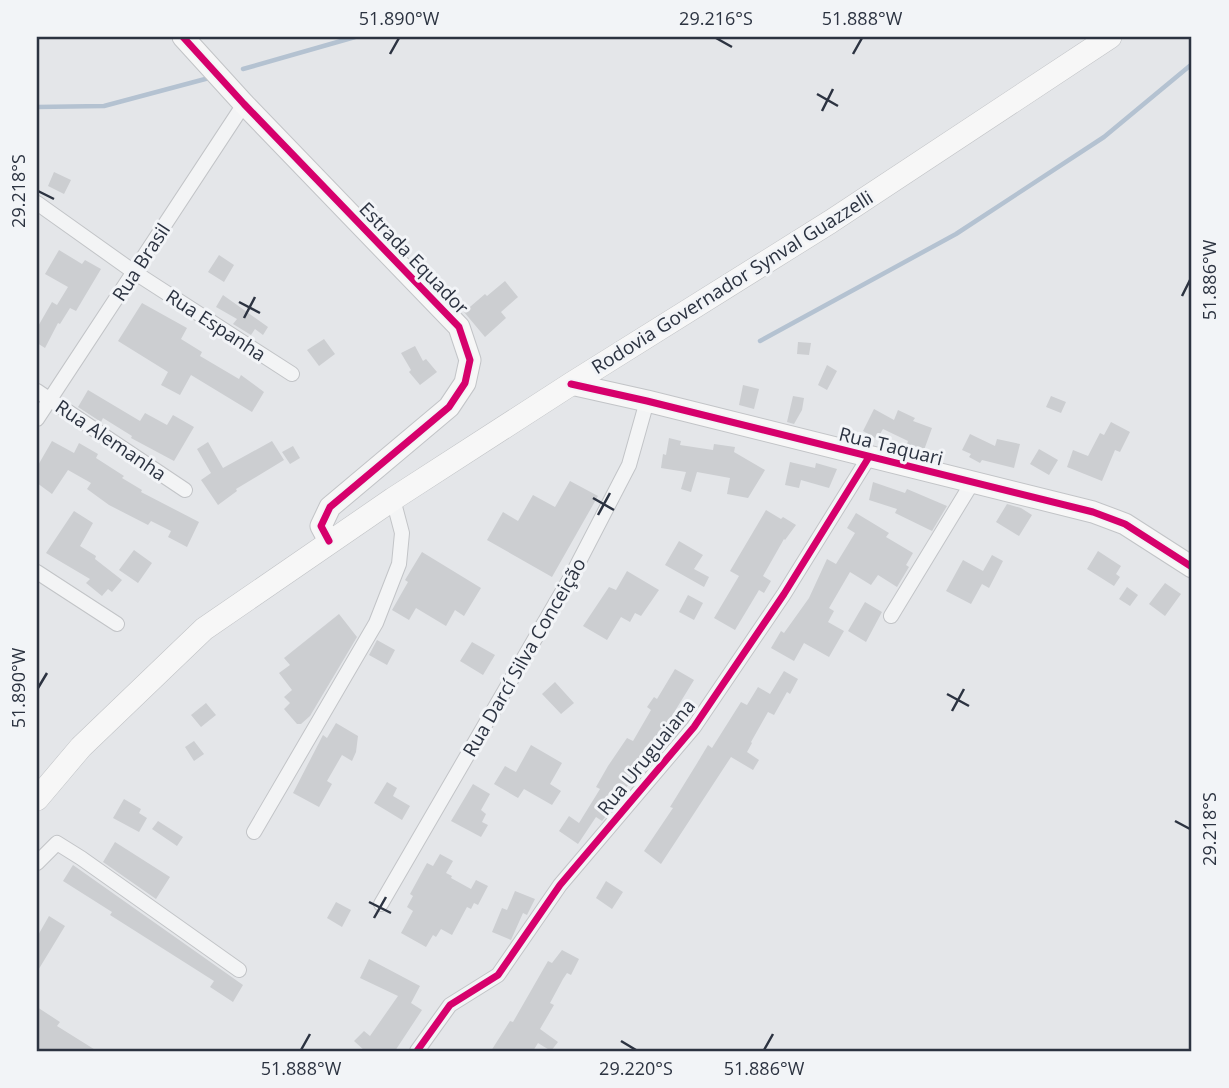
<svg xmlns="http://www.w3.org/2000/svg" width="1229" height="1088" font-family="'Open Sans',sans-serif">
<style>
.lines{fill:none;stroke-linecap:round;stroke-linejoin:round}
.stream{stroke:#b4c2d1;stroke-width:4.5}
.building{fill:#ccced1}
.street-casing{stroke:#c2c4c7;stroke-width:16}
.secondary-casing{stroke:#c2c4c7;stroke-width:23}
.primary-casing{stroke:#c1c3c6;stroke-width:24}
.street{stroke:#f3f4f5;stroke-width:14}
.secondary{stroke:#f7f7f7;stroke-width:21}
.primary{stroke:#f7f7f7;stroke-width:23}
.cycleway-casing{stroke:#f2f4f7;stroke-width:11}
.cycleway{stroke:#d6006c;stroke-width:7}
.ticks{fill:none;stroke:#2c3341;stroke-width:2.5}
.labels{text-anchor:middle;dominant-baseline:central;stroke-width:6;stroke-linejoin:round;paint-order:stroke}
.street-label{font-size:19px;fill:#2c3341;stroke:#f2f4f7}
.neatline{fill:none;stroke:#2c3341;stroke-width:2.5}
.ticks-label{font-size:18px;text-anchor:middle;fill:#2c3341}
</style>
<rect width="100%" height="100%" fill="#e4e6e9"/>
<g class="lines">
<!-- stream -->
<path class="stream" d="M243,69L355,37
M37,107L104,106L209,78
M760,341L956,234L1104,137L1192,64"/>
</g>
<!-- building -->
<path class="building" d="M54,172L71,180L64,194L48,186Z
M59,250L82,264L85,260L101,269L76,311L70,308L60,324L58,323L45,348L37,343V328L52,302L57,305L68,287L45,274Z
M219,255L234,265L224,282L208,272Z
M505,281L518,297L501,312L506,318L485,337L464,312L485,294L487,296Z
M223,295L268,327L263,335L255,329L251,335L233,324L237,319L216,307Z
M142,303L187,328L181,339L202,352L200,356L239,379L241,375L264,392L252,412L191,375L180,395L161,385L168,372L118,341Z
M324,339L335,354L319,366L307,350Z
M798,342L811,343L809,355L797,354Z
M415,346L423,361L426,359L437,372L420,385L409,372L411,370L401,353Z
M827,365L837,371L827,390L818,385Z
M743,385L759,389L754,409L739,405Z
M88,390L140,421L145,413L167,425L173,415L194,427L174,461L131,438L132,436L103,418L101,422L78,407Z
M793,396L804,398L802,410L794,424L787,422Z
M1051,396L1066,402L1061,413L1046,407Z
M874,409L894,420L898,410L915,418L913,421L932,428L924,450L907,444L908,441L883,429L877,439L863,431Z
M1111,422L1130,432L1120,452L1115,450L1102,481L1067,467L1073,450L1088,456L1100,433L1104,435Z
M970,434L995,446L997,439L1020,444L1014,468L982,460L980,463L969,457L971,454L962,450Z
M669,438L681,441L680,445L713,450L714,444L735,447L734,452L765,470L748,498L727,494L730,478L697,472L691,492L681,489L686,472L661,468L663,454L666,455Z
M52,441L74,453L79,443L98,454L96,458L124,476L122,478L142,490L141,492L199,522L187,547L168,537L171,531L151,521L148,525L109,505L87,489L91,483L68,470L52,494L37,483V467Z
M272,441L284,460L236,489L237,491L218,505L201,480L211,473L197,449L208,442L223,468Z
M293,446L300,458L290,464L282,452Z
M1039,449L1058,460L1049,475L1030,464Z
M790,462L815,468L816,463L837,469L829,488L801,480L799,488L785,485Z
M570,481L598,496L552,577L487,540L503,512L518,521L533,495L555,507Z
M873,482L905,493L907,489L947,506L932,531L895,513L897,509L869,500Z
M1007,504L1021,508L1032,515L1019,536L996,522Z
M766,510L781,519L783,517L796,525L785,540L784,539L763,576L771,581L764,593L759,590L735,630L714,618L739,576L730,571Z
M74,511L93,523L80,546L96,556L95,559L122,580L112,592L108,589L102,596L86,583L90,579L46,553Z
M856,513L889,533L886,537L913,553L906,565L909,567L897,587L878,575L871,585L850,572L829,608L834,611L828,622L844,631L829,657L804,643L794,661L771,648L781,631L784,633L809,598L827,559L836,564L855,533L847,528Z
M679,541L703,555L694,569L709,577L704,587L665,565Z
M134,550L152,563L138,583L119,570Z
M1098,551L1121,566L1116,574L1120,577L1114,586L1087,569Z
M422,552L481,588L464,616L455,610L446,626L416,608L409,620L392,610L408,582L405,580Z
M992,555L1003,561L989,588L982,584L971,604L946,591L963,560L983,571Z
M627,571L659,590L641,616L635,613L630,622L621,617L607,640L583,626L609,587L616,590Z
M1165,583L1181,594L1165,616L1149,604Z
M1127,587L1138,595L1130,606L1119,599Z
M688,595L703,603L694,620L679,612Z
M865,602L882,612L866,642L848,631Z
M339,614L357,637L310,716L301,724H297L284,709L290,703L284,697L292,690L279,673L290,665L284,658Z
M377,640L395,650L387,665L369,655Z
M472,642L495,655L483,675L460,661Z
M675,669L694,680L646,758L649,760L638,777L634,775L619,800L602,821L596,817L578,844L559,831L569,816L579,823L600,789L596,787L608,766L627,738L633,741L651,710L647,707L654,697L657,699Z
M784,671L798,679L790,694L787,692L774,715L768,712L751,742L752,743L747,752L759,760L753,770L731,757L661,864L644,851L673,808L670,807L696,765L708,745L712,748L741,702L747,705L758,687L770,694Z
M555,682L574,703L561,714L542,694Z
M206,703L216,715L201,727L191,715Z
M336,723L358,736L356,752L352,761L342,755L327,781L332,784L319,807L293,793L323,735L327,738Z
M194,741L204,754L194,761L185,747Z
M531,745L562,763L550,784L561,791L552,805L524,789L518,798L494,784L505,766L516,772Z
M387,782L397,788L393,796L410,806L402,820L374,803Z
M473,784L490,794L481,810L486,814L482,822L488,825L481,837L451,821Z
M124,799L141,809L139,813L147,818L139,832L113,818Z
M158,821L183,837L177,846L152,829Z
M115,842L170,877L156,899L103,862Z
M440,854L453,861L446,873L452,876L451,878L471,889L476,880L488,886L478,905L474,903L471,909L467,907L452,935L441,929L436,937L433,935L426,947L401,933L413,911L407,907L413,896L410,894L427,863L433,866Z
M73,865L243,985L233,1002L210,987L214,981L110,915L112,912L63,881Z
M606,881L623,892L612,909L596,898Z
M515,891L535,899L527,915L523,913L511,940L492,932L502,908L507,910Z
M336,902L351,910L342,927L327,918Z
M49,916L65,926L37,972V937Z
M562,950L579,959L571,975L567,973L563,979L550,1003L554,1005L540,1029L558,1042L551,1051L538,1043L533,1051H491L510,1021L513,1022L548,961L552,963Z
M369,959L420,986L411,1003L422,1010L395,1051H365L354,1041L364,1031L370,1036L398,996L360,978Z
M37,1007L60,1022L57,1026L97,1051H37Z"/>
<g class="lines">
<!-- street casing -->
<g class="street-casing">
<path id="street" d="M37,203L134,272L292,374
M37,391L185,490
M37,419L244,104
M37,572L117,624
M891,616L972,483
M254,832L376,623L399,564L402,533L393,499
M37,863L57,843L81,858L239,970
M381,904L572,575L629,465L647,401
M417,1051L450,1005L498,975L560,885L694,727L784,594L869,457"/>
</g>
<!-- secondary casing -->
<g class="secondary-casing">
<path id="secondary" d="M183,37L244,104L459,327L470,360L465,383L449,407L330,507L321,526L329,541
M571,384L647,401L1093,512L1125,524L1192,567"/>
</g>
<!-- primary casing -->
<g class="primary-casing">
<path id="primary" d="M37,799L81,747L204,629L393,499L571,384L830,222L1110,37"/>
</g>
<!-- street -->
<use href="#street" class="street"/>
<!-- secondary -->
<use href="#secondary" class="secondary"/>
<!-- primary -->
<use href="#primary" class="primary"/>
<!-- cycleway casing -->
<g class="cycleway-casing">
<path id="cycleway" d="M183,37L244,104L459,327L470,360L465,383L449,407L330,507L321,526L329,541
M571,384L647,401L1093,512L1125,524L1192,567
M417,1051L450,1005L498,975L560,885L694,727L784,594L869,457"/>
</g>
<!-- cycleway -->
<use href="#cycleway" class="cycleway"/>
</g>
<!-- ticks -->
<path class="ticks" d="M716,38L732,47M390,54L399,38M853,54L862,38M817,94L838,106M822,111L833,89M38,191L54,199M1182,296L1190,280M239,302L260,313M244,318L255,297M593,498L614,510M598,515L610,493M38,688L47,673M947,694L969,706M952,711L964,689M1175,821L1190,829M369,902L391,913M374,918L386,897M621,1041L636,1050M301,1050L310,1034M764,1050L773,1034"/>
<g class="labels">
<!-- street labels -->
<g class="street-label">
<text transform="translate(414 258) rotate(46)">Estrada Equador</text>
<text transform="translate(141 262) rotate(-57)">Rua Brasil</text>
<text transform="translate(732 282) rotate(-32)">Rodovia Governador Synval Guazzelli</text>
<text transform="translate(216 325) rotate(33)">Rua Espanha</text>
<text transform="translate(111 440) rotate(34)">Rua Alemanha</text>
<text transform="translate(891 446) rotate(14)">Rua Taquari</text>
<text transform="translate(524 657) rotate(-60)">Rua Darcí Silva Conceição</text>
<text transform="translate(646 757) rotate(-51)">Rua Uruguaiana</text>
</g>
</g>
<!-- border -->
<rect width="1229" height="1088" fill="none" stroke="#f2f4f7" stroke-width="77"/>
<rect x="38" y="38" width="1152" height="1012" class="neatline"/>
<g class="ticks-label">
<text x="399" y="25">51.890°W</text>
<text x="716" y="25">29.216°S</text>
<text x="862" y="25">51.888°W</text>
<text transform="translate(19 191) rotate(-90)" y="6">29.218°S</text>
<text transform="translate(1210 280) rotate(-90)" y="6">51.886°W</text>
<text transform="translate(19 688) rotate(-90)" y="6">51.890°W</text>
<text transform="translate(1210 829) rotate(-90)" y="6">29.218°S</text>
<text x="301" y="1075">51.888°W</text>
<text x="636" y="1075">29.220°S</text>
<text x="764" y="1075">51.886°W</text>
</g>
</svg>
